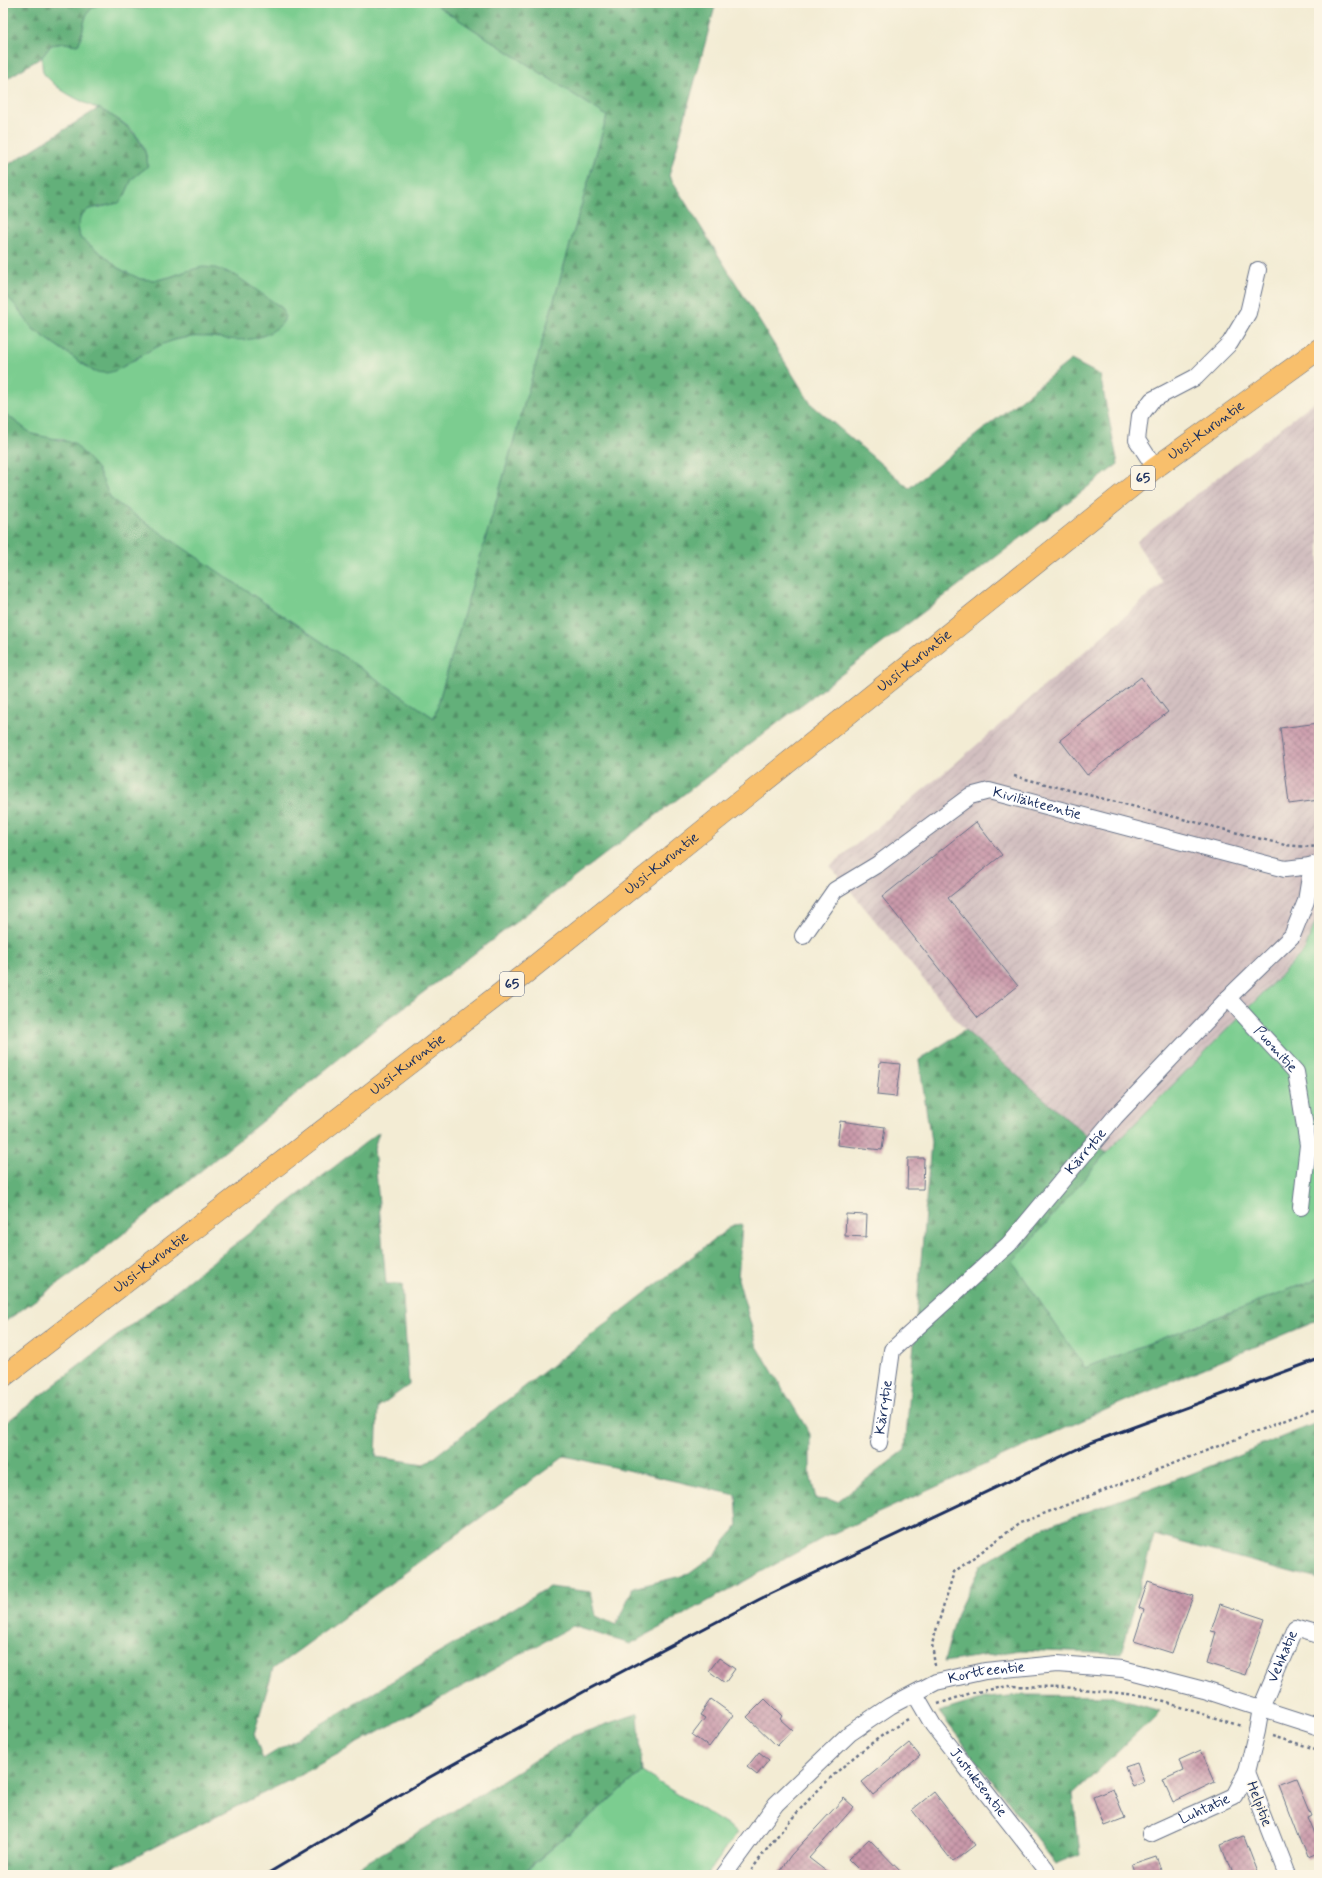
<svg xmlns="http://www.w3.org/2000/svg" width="1322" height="1878" font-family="Mynerve,sans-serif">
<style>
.industrial{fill:url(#industrial-furrows)}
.green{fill:#7bcd90;stroke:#4b7e77}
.forest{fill:url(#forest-firs);stroke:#40706c;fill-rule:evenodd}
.building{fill:url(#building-cross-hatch)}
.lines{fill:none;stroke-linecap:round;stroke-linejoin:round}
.minor-casing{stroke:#677187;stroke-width:18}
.major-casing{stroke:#677187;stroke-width:22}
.path{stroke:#677187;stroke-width:2.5;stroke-dasharray:3 3;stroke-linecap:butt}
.minor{stroke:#fff;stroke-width:16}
.major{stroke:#f8bf6c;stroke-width:21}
.rail{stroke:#1b2f5e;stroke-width:3}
.labels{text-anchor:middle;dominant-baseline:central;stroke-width:3;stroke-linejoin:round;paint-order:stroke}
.shield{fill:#fcf5e5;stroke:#5e6a86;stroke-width:1}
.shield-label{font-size:14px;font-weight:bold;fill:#1b2f5e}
.street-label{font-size:15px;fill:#1b2f5e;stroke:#fcf5e5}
</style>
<defs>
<pattern id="industrial-furrows" width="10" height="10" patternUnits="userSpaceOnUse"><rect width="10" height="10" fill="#d2bfc0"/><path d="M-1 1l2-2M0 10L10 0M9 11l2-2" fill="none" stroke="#b4a4a7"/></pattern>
<pattern id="forest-firs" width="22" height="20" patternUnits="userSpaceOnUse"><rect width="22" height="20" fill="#64b07a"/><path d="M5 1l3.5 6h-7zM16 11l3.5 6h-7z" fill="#529067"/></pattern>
<pattern id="building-cross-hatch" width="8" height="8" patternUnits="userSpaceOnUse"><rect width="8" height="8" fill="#ca9aaa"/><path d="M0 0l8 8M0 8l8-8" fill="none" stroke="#a37e8e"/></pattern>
</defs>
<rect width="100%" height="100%" fill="#fcf5e5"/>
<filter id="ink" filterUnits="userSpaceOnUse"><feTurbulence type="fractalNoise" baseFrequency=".025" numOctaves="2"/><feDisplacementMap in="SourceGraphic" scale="8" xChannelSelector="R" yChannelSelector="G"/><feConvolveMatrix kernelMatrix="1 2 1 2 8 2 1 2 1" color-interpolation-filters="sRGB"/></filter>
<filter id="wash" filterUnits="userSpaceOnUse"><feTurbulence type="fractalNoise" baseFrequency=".012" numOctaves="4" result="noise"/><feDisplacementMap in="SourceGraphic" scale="16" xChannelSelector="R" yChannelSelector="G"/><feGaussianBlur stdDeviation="0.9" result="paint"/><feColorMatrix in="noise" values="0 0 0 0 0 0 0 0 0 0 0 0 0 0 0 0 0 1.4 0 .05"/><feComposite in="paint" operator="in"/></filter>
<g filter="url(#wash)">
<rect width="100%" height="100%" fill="#f3ecd4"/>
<!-- industrial -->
<path class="industrial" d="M1319,398V912L1305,950L1106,1153L965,1030L830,866L957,762L1163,583L1136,542Z"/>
<!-- green -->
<path class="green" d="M101,3L143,9L152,3H433L607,116L434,718L111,499L97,468L63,439L46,438L32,434L3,412V292L16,306L33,329L93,371C118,377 136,357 156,346C169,340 181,339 194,336C224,328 253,317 282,308L226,271L190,270L170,277L157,280L140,279L118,268L106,257L80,238L78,227L80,215L89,209L106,206L125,195L132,179L148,166C143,109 78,112 49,79C47,77 44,75 43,72C42,68 42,62 42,57L51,45L64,43L78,45C87,27 79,12 101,3Z
M1319,912V1278L1085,1368L1013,1262L1106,1153L1305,950Z
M642,1772L738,1832L706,1875H521Z"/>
<!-- forest -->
<path class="forest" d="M3,3H101C79,12 87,27 78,45L64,43L51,45L42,57L3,81Z
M433,3H716L669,176L811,404L909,488L1071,360L1100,375L1118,464L383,1023L87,1263L3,1323V412L32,434L74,443L97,468L111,499L434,718L607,116Z
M99,108C123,122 145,136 148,166L132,179L125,195L119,203L89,209L81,215L78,227L80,238L106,257L118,268L140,279L157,280L170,277L190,270L203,267L215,268L235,275L282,308C287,316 285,322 277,328C246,350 224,334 191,337C168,339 150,350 130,362C125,365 120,369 114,371C107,374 100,373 93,371L33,329L16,306L3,292V168Z
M965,1030L1106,1153L1013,1262L1085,1368L1319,1278V1320L1123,1402L823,1538L630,1644L573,1626L294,1778L99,1875H3V1425L379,1132L374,1148L386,1284H402L409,1385L378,1407L376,1457L425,1464L733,1225L742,1224L738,1279L757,1346L810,1434V1474L816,1499L838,1501L905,1450L931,1142L919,1060ZM565,1456L736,1495L738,1525L715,1555L689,1574L633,1588L616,1625L596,1616L591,1592L549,1587L263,1759L254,1734L273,1669Z
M1319,1422V1575L1317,1579L1154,1535L1121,1654L1020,1650L944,1662L957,1613L981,1565L1042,1528L1186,1476Z
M1022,1695L1110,1696L1160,1711L1073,1795L1080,1854L1056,1864L939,1712L985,1698Z
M638,1713L642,1772L520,1875H345L439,1820L573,1736Z"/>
<g id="blocks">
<!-- building -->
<path class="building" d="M1141,677L1168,712L1087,775L1060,740Z
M1319,723V800L1289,804L1280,728Z
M976,822L1002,855L948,898L1018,986L978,1018L882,897Z
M880,1062L900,1064L896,1097L877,1095Z
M840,1121L885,1127L882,1150L837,1145Z
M908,1158H924L923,1189H907Z
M846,1214L867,1215L866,1237L845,1236Z
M1148,1581L1193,1596L1172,1653L1134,1641L1144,1610L1139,1608Z
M1220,1604L1265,1619L1245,1675L1207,1663L1216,1632L1211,1631Z
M719,1658L735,1669L725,1683L709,1671Z
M711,1699L733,1715L709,1747L692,1735L705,1718L700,1715Z
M765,1699L782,1716L780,1719L792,1730L777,1746L747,1717Z
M909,1743L920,1756L873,1795L862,1782Z
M1201,1750L1215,1782L1173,1802L1163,1780L1183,1771L1179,1760Z
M759,1752L769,1760L757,1775L747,1767Z
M1137,1763L1144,1782L1133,1787L1125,1767Z
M1297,1779L1312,1815L1308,1817L1319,1843V1854L1307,1859L1279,1786Z
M1113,1789L1125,1818L1104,1826L1093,1797Z
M934,1792L975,1845L953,1862L912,1810Z
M844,1798L854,1807L809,1858L831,1875H777L791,1855Z
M1243,1836L1258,1875H1232L1221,1845Z
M869,1839L904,1875H864L848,1859Z
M1156,1856L1163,1875H1136L1132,1864Z"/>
</g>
</g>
<g filter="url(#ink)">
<use href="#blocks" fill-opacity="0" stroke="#677187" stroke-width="1"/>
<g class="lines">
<!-- minor casing -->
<g class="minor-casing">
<g id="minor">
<path d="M1155,468L1137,440L1140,416L1152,400L1196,377L1230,343L1248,313L1258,270"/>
<path id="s1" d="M803,936L835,890L878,864L970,796L989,791L1285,869L1319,865"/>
<path id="s2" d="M1228,998L1296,1072L1308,1145L1301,1207"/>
<path id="s3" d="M879,1443L892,1350L1009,1244L1115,1117L1234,992L1292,936L1306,901L1312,865"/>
<path id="s4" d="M915,1694L933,1725L1046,1869"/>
<path id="s5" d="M1150,1834L1234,1796L1247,1772"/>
<path id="s6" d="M724,1875L776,1804L850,1733L890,1706L936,1682L985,1671L1057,1664L1123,1669L1204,1690L1319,1727"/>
<path id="s7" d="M1287,1875L1247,1772L1257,1731L1261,1708L1295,1628L1319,1635"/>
</g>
</g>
<!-- major casing -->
<g class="major-casing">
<g id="major">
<path id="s8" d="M3,1377L502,992L1155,468L1319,349"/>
</g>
</g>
<!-- path -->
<path class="path" d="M1014,776L1285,845L1310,847L1319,846
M935,1666L932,1644L954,1572L1020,1523L1319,1407
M938,1704L971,1693L1009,1686L1064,1687L1145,1696L1241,1726
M1273,1736L1319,1750
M748,1875C791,1814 845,1755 910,1718"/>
<!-- minor -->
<use href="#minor" class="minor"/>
<!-- major -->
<use href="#major" class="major"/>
<!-- rail -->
<path class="rail" d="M265,1875L430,1777L587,1690L760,1599L1090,1443L1319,1359"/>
</g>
</g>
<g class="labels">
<!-- shield labels -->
<g class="shield">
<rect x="1131" y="466" width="24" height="24" rx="3"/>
<rect x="500" y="972" width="24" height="24" rx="3"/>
</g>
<g class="shield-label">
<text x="1143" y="478">65</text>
<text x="512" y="984">65</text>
</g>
<!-- street labels -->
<g class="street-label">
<text stroke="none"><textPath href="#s8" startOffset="1531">Uusi-Kuruntie</textPath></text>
<text stroke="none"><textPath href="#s8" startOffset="1159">Uusi-Kuruntie</textPath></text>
<text stroke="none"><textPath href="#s1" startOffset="290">Kivilähteentie</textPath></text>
<text stroke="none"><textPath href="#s8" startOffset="835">Uusi-Kuruntie</textPath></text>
<text stroke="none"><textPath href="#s2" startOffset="70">Puomitie</textPath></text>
<text stroke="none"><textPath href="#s8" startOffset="511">Uusi-Kuruntie</textPath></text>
<text stroke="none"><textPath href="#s3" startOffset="372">Kärrytie</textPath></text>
<text stroke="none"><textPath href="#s8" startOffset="187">Uusi-Kuruntie</textPath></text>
<text stroke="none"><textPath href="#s3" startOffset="36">Kärrytie</textPath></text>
<text stroke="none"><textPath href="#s7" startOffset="232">Vehkatie</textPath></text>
<text stroke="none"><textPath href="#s6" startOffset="342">Kortteentie</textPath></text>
<text stroke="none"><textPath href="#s4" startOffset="109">Justuksentie</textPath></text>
<text transform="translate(1259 1804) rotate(69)">Helpitie</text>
<text stroke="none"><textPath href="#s5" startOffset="60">Luhtatie</textPath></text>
</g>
</g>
<!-- margin -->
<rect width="1322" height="1878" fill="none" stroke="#fcf5e5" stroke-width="16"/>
</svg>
